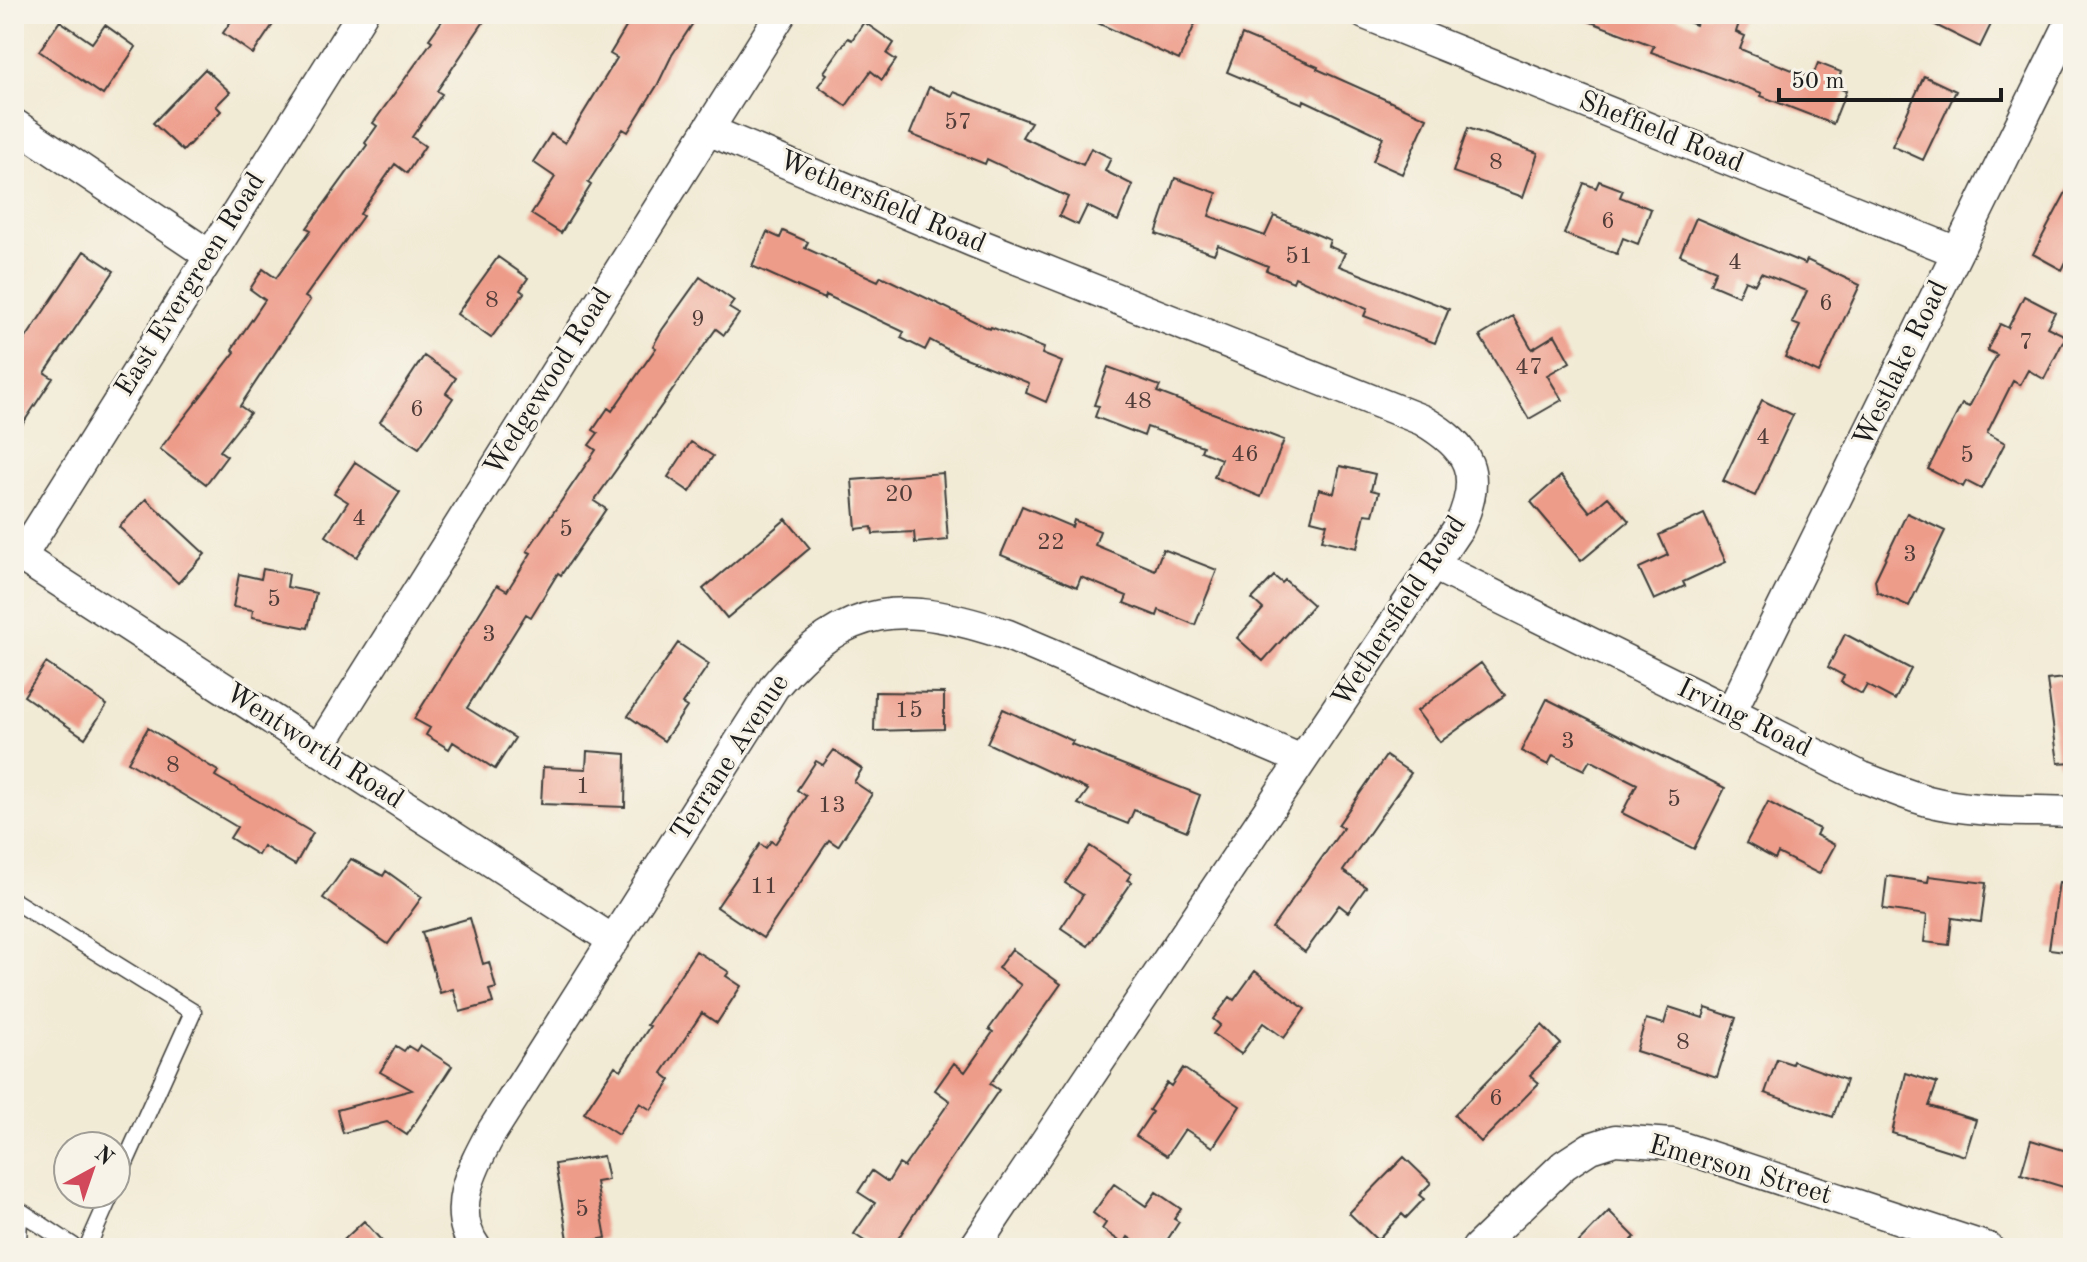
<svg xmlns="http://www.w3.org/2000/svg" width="2087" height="1262" font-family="'Old Standard TT',serif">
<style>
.building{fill:#ee9c8a}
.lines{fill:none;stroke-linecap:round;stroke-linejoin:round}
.service-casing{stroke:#3c3b38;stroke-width:19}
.minor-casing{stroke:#3c3b38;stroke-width:33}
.service{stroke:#fff;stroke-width:16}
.minor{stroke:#fff;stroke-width:30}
.labels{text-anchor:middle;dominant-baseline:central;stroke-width:6;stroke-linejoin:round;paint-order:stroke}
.number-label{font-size:24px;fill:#503c38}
.street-label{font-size:28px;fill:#1c1c1c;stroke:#f7f3e8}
</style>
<rect width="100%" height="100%" fill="#f7f3e8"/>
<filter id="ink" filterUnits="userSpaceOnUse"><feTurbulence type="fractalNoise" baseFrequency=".0125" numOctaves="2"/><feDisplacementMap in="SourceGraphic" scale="16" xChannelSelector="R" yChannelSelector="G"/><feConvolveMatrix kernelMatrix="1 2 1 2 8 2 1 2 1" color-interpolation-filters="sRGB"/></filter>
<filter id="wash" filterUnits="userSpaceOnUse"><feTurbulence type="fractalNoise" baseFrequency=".006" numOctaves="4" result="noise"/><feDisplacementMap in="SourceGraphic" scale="32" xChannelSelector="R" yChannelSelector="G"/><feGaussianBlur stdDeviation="1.8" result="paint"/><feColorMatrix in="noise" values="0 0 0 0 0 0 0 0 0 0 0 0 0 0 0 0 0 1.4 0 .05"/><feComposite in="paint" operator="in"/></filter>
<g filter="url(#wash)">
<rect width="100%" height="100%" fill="#f1ead4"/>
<g id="blocks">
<!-- building -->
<path class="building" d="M236,14H280L253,54L223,33Z
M447,14H489L437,91L442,94L412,137L425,146L407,173L395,164L360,214L363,216L305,297L310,300L240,406L250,413L220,451L227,456L206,484L160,449L235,352L232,349L265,300L250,289L263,269L276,278L311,230L307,228L367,145L365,143L377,126L373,123L432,41L429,39Z
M634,14H699L672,55L658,84L628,132L623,129L588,183L591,185L561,233L531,214L555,177L533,162L551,134L565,143L617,58L610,54Z
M1078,14H1174L1195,24L1179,60Z
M1576,14H1668L1696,25L1700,14H1742L1736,32L1745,36L1740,49L1812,78L1818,63L1841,72L1836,87L1846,91L1833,124L1761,96L1762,93L1651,52L1654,46L1575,16Z
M1913,14H1996L1980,47Z
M60,21L92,43L105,25L136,47L103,95L39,51Z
M864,22L894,43L887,54L896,60L882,80L871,71L846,106L818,86L827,74L824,72L848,38L852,40Z
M1242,35L1318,67L1317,69L1427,118L1402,174L1373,161L1383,137L1304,100L1303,104L1227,72Z
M205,69L230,92L216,106L221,111L183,151L153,123Z
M1924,76L1956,91L1923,160L1892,146Z
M929,87L952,96L954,92L1031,122L1022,137L1083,165L1091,148L1111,158L1105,171L1133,185L1118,221L1087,206L1078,225L1059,216L1068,197L987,159L985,164L910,134Z
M1468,128L1538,153L1523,197L1453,172Z
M1175,178L1217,193L1209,216L1265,236L1274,216L1330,240L1328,246L1345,253L1339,266L1449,309L1435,343L1364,316L1367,309L1295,277L1293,282L1266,270L1268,266L1218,245L1214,254L1156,234Z
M2073,179V248L2062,270L2033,254Z
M1599,181L1623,190L1620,197L1651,209L1638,244L1623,238L1617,254L1564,234L1584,183L1596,188Z
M1696,218L1805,264L1807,260L1860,285L1819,373L1785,357L1800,326L1792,323L1807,291L1761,273L1755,284L1745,280L1738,296L1710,284L1716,270L1680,255Z
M783,231L808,242L805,248L878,281L881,276L990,329L991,327L1044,348L1042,354L1062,362L1046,402L1026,393L1029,383L956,354L930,340L925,350L901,338L904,332L826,295L825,299L752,266L767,232L780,238Z
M84,251L114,271L45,373L53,378L14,437V356Z
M498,257L528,278L520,290L524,293L491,338L457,314Z
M700,277L734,301L729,308L739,314L724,335L716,329L594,501L606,509L561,575L558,573L531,617L526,614L467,708L515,738L495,769L453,742L449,749L426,735L430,728L414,719L497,585L507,591L531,553L527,551L596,450L589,445L598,433L593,430L608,408L612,411L656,348L653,346L662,330Z
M2024,296L2055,312L2047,327L2066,336L2044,379L2028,370L2020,385L2013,381L1987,433L2005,443L1981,489L1966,481L1963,487L1928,469L1962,404L1969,407L1997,355L1987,350L2000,324L2008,328Z
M1513,316L1532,349L1555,335L1570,362L1547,375L1562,400L1529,419L1480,336Z
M424,356L456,378L446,393L453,398L419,448L380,422Z
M1108,367L1160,386L1157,392L1284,440L1261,497L1214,477L1221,459L1201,451L1203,446L1147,427L1144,436L1095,417L1099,406L1094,405Z
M1762,400L1793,415L1755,496L1723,481Z
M691,442L713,456L690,492L668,477Z
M355,462L400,492L357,557L326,536L348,502L334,493Z
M1340,466L1375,474L1371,490L1379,492L1373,515L1365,514L1357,548L1322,540L1327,524L1311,520L1319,489L1334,493Z
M943,473L948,540L915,543L914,532L873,534L872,527L856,529L852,480Z
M1561,476L1590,512L1608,497L1629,521L1581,561L1531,502Z
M146,499L205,554L178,583L119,527Z
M1022,506L1072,527L1074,520L1100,531L1095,545L1155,570L1163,549L1217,570L1195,625L1159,610L1157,616L1124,603L1127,596L1081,577L1077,587L1001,555Z
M1907,513L1945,531L1909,606L1877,592L1875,580Z
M1704,514L1726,562L1683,582L1685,586L1654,600L1639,568L1668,555L1659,535Z
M786,519L810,548L727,618L703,589Z
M263,569L289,574L287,587L316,593L308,628L252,617L253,610L233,607L239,574L261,579Z
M1274,576L1282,583L1285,580L1313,605L1263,661L1237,638L1263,609L1252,599Z
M1845,634L1911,669L1895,700L1867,685L1862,694L1841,682L1844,676L1828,667Z
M678,643L709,664L682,704L687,707L664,741L628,716Z
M46,663L107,705L85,738L24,696Z
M1481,663L1505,695L1440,742L1417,711Z
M2073,677V762L2058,763L2047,680Z
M875,692L944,693V729L874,731Z
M1547,699L1725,788L1694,849L1622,813L1637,784L1590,760L1584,770L1553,755L1548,765L1521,751Z
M1003,709L1073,741L1071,744L1200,795L1187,831L1134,810L1128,824L1078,804L1088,790L987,743Z
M148,728L218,771L215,776L313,833L295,865L263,846L258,855L230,838L237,827L128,762Z
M834,750L862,769L854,782L872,794L838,846L829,840L763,938L717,907L760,844L766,848L771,841L775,844L806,796L797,790L816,761L823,765Z
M587,751L626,754L625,807L541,804L543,767L586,769Z
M1386,756L1411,773L1343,871L1366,887L1348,912L1339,905L1305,952L1272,928L1343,828L1338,825Z
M1768,802L1819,829L1816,835L1835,845L1819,874L1778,853L1775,859L1746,843Z
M1090,846L1131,874L1127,880L1132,882L1088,946L1061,928L1083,895L1065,883Z
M351,859L383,876L386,871L422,897L388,944L323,898Z
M1887,876L1928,882L1929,876L1986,883L1981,922L1952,918L1949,945L1924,942L1927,915L1883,909Z
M2059,882L2073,883V952L2049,949Z
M470,918L483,964L489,962L496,988L489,990L493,1003L460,1012L453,989L440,993L422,932Z
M1012,949L1061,984L990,1084L999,1090L932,1186L892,1248H875L854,1234L875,1203L858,1192L872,1171L888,1182L899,1164L904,1167L950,1101L935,1090L954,1063L965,1072L993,1032L989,1029L1021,985L998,968Z
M696,951L729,972L726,976L741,986L717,1023L702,1013L662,1073L671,1080L651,1110L640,1103L618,1135L584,1113L615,1066L621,1070L650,1026L647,1025Z
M1255,971L1305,1009L1284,1038L1263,1023L1241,1054L1213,1034L1220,1025L1213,1019L1230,997L1234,1000Z
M1669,1007L1703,1018L1706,1008L1736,1018L1717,1077L1636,1051L1646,1019L1664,1024Z
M1542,1025L1561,1044L1530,1075L1539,1083L1481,1142L1454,1115Z
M420,1045L452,1066L407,1135L387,1122L343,1133L337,1110L412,1090L380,1072L396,1046L404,1051L408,1046L416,1051Z
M1777,1059L1792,1064L1793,1061L1846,1080L1833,1117L1765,1093Z
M1183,1068L1240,1106L1213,1147L1185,1129L1167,1156L1136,1136L1152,1112L1149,1110L1167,1083L1171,1086Z
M1906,1073L1937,1083L1929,1106L1976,1120L1965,1156L1892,1133Z
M2031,1140L2073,1153V1190L2021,1174Z
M603,1156L608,1180L596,1182L606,1238L569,1245L555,1164Z
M1404,1157L1431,1183L1419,1195L1424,1199L1406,1218L1402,1214L1377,1240L1349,1213Z
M1114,1184L1146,1206L1156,1192L1181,1209L1174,1219L1179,1222L1162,1248H1144L1128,1237L1124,1244L1102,1229L1106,1223L1093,1213Z
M1609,1211L1635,1237L1624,1248H1573Z
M364,1221L388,1248H335Z"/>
</g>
</g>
<g filter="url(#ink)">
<use href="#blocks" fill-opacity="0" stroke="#3c3b38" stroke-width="2"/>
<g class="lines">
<!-- service casing -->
<g class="service-casing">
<path id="service" d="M14,901L193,1012L116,1183
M14,1207L76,1248
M18,1248L19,1210
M87,1248L111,1194"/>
</g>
<!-- minor casing -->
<g class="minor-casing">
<path id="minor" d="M1365,14L1957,252
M14,124L209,255
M708,130L974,242L1422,420C1470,448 1484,474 1459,527L974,1248
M14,552L614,941
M21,557L362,14
M1433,565L1862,777C1884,785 1905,795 1928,801C1974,813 2026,810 2073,812
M1731,712L2073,17
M318,750L781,14
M476,1248C449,1211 472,1168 491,1133L774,687C847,599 905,601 1008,635L1302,760
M1477,1248L1564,1165L1590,1148L1615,1140L1672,1144L1988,1248"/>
</g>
<!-- service -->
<use href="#service" class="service"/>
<!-- minor -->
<use href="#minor" class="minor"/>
</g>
</g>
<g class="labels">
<!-- number labels -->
<g class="number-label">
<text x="958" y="123">57</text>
<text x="1496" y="163">8</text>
<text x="1608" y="222">6</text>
<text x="1299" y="257">51</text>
<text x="1735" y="263">4</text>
<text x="492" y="301">8</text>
<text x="1826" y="304">6</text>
<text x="698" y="320">9</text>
<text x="2026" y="343">7</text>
<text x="1529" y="368">47</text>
<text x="1138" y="402">48</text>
<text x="417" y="410">6</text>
<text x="1763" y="438">4</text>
<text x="1245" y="455">46</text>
<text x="1967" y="456">5</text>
<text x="899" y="495">20</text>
<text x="359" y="519">4</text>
<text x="566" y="530">5</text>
<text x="1051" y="543">22</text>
<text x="1910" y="555">3</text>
<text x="274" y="600">5</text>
<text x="489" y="635">3</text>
<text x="909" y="711">15</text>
<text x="1568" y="742">3</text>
<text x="173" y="766">8</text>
<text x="583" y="787">1</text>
<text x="1674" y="800">5</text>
<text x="832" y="806">13</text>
<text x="764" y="887">11</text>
<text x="1683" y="1043">8</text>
<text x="1496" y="1099">6</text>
<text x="582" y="1210">5</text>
</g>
<!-- street labels -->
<g class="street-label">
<text transform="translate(1661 133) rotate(22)">Sheffield Road</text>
<text transform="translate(882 203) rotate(23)">Wethersfield Road</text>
<text transform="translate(191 285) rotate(-58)">East Evergreen Road</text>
<text transform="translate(1902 364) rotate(-64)">Westlake Road</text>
<text transform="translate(549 382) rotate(-58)">Wedgewood Road</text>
<text transform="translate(1400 612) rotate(-57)">Wethersfield Road</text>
<text transform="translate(1744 719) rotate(26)">Irving Road</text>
<text transform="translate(314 747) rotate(33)">Wentworth Road</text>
<text transform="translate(731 758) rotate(-57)">Terrane Avenue</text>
<text transform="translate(1740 1171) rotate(16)">Emerson Street</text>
</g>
</g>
<!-- margin -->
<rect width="2087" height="1262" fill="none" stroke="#f7f3e8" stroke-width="48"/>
<!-- north arrow -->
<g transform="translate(92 1170) rotate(40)"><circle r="38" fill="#f7f3e8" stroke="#9f9d96" stroke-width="2"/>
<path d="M0-6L14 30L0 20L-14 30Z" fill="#d1495b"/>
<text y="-12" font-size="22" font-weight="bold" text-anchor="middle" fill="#1c1c1c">N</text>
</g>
<!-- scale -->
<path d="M1779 88v12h222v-12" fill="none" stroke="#1c1c1c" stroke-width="4"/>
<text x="1791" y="88" font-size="24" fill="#1c1c1c" stroke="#f7f3e8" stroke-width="6" paint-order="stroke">50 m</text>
</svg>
